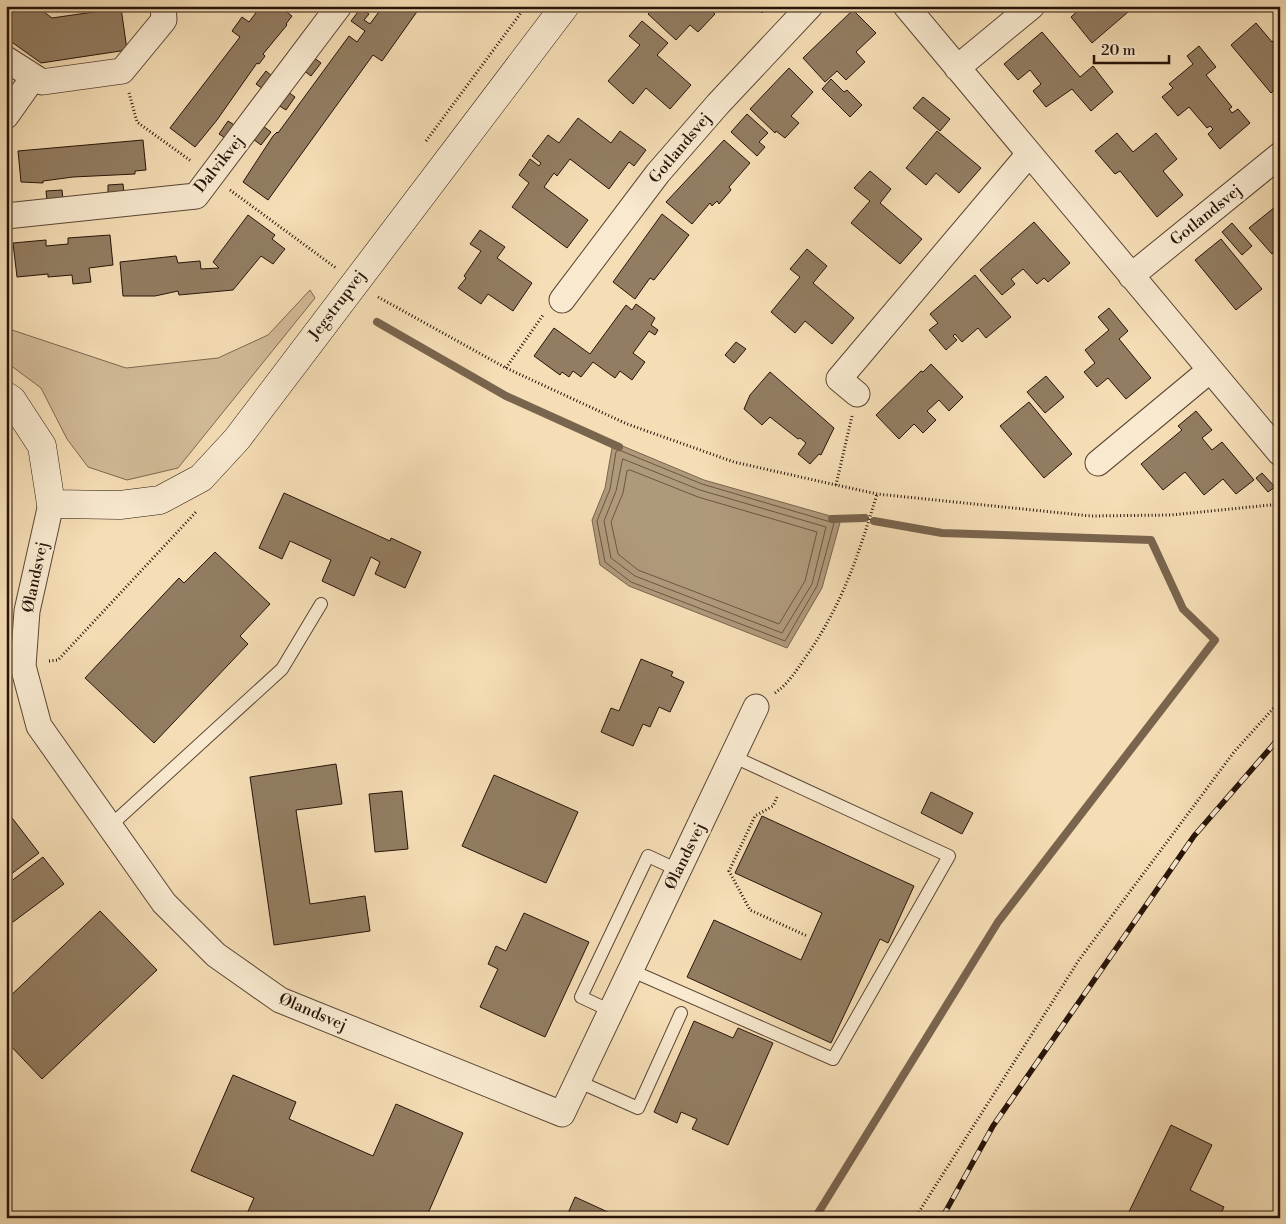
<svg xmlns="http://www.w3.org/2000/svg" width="1286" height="1224" font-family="'Libre Bodoni',serif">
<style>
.green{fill:#d2bb98;stroke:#7c6850}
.water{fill:#af997b;stroke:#79644d}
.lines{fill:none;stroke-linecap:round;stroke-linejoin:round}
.shore{stroke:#6b5642;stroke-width:1}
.stream{stroke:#79644d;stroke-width:8}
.building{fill:#927d62;stroke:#271409}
.lane-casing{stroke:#5a4634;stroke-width:14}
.street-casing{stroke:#5a4634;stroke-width:27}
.secondary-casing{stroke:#271409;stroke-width:29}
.path{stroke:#271409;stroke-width:3;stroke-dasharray:1 2.5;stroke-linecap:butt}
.lane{stroke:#f8e9cf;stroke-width:12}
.street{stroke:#f8e9cf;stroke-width:25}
.secondary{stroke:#f8e9cf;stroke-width:28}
.rail-casing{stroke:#271409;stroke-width:5.5}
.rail{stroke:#f8e9cf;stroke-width:4;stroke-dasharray:11;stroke-linecap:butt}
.labels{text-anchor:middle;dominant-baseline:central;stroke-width:5;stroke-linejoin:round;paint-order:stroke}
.street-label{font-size:16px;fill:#271409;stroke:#f8e9cf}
</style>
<rect width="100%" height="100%" fill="#f5ddb5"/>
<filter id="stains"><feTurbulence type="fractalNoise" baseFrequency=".004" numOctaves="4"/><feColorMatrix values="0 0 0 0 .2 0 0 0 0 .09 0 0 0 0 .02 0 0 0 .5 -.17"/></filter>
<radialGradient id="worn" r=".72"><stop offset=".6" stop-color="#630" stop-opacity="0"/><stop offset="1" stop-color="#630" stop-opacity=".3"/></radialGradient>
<!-- green -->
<path class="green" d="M310,290L315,298L178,468L127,480L88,467L67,439L41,388L6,362V328L126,368L218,358L268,335Z"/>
<!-- water -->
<path class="water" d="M613,442L704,480L841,519L822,588L787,648L629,586L600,565L592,520L605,488Z"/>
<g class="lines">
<!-- shore -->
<path class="shore" d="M619,450L702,484L834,523L817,586L785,641L631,582L605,562L597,521L610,489L616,452Z
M623,459L700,490L826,527L812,584L782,633L635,576L611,558L604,521L616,491Z
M630,470L698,497L817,532L805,581L779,624L638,570L618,554L611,522L623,493L627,471Z"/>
<!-- stream -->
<path class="stream" d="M377,322L506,396L619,447
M832,519L865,518
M815,1218L998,922L1215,640L1183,609L1151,540L942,533L874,521"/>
</g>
<!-- building -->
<path class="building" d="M14,6H36L52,18L121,8L127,50L41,63L6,38V16Z
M261,6H279L292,16L286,24L287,25L263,54L265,56L259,64L257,63L217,120L195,147L170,128L240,37L232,31L242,17L249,22Z
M383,6H421L382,61L373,55L268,200L243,182L273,136L277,132L278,133L349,36L357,42L365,31L351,21L361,8L369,14L364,20L370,24Z
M655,6H707L715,14L698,32L690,25L676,40L648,14Z
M755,6H768L762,13Z
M1083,6H1135L1092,43L1071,17Z
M853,10L876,33L856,52L865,62L846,80L837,71L825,82L803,58Z
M642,21L668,43L657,55L691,85L670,109L646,88L633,104L608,81L640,45L629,36Z
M1256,23L1272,42L1280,36V85L1271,93L1231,45Z
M1042,32L1080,77L1093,66L1113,92L1091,111L1072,89L1046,107L1033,91L1041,84L1030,70L1018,80L1004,64Z
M1199,46L1216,67L1206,75L1232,107L1229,109L1232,113L1238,109L1250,123L1220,149L1208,134L1213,129L1210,126L1207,128L1189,107L1178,116L1162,97L1173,88L1169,84L1193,64L1187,56Z
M313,57L321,63L311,76L303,70Z
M789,68L813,92L791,116L799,123L785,138L776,131L775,133L750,109Z
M266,71L273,77L263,89L256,84Z
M831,79L844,92L847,90L862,105L850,117L822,89Z
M288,92L295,97L286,110L278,105Z
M923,97L950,119L940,131L913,108Z
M747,114L768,133L759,142L765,147L757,156L731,132Z
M578,118L611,143L620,131L646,150L634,166L629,162L609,189L570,159L557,176L554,173L544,187L588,220L567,248L512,207L529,183L519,175L530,159L539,166L541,163L532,156L548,135L559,143Z
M228,121L236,126L227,139L219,134Z
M263,126L271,132L261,145L253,139Z
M937,131L981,168L959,193L936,173L926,185L906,168Z
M1117,133L1133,152L1156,133L1177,159L1163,171L1183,195L1157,217L1120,171L1115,174L1095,151Z
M143,140L146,170L135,171V174L73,177L43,181V183L21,182L18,151Z
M724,140L750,163L729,187L731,190L719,204L717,201L712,206L710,203L692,224L666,202Z
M870,171L891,189L880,203L922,239L900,264L851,223L870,201L854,188Z
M123,184L124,193L108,195V185Z
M62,190L63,199L47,200L46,191Z
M1280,203V248L1272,254L1249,228Z
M662,214L689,235L654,280L650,278L635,299L613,282Z
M248,215L275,235L272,239L285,249L273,264L261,256L233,290L179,295L178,291L155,296H123L120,262L176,256L178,263L200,261L201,269L219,268L213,262Z
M1034,222L1070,263L1048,282L1044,278L1037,284L1023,269L1011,279L1015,284L1002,295L980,270Z
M1232,223L1252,246L1242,255L1222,232Z
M480,230L505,247L497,258L532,283L513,311L488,294L481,304L458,288L466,278L464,276L481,251L470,244Z
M110,235L113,265L89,268L91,282L73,284L72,275L48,277V274L17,277L13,243L46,240V246L68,244V238Z
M1221,239L1262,289L1236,310L1195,260Z
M807,249L827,266L813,283L854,318L832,344L805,321L795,333L771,312L800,277L790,269Z
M975,275L1011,317L986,338L978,328L962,342L955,334L953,336L957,340L946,350L929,330L938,323L930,314Z
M636,304L655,318L651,325L658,330L655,335L649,331L633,353L645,362L632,380L620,371L615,378L593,362L581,377L573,371L569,377L562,372L560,375L534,356L554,328L590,354L626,305L632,310Z
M1109,308L1128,331L1119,339L1151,378L1126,399L1108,378L1097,387L1084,372L1095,363L1085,350L1109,330L1098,317Z
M736,342L746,349L734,363L725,355Z
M931,364L963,397L949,411L939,400L927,411L936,420L923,433L914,424L899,439L876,415L921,371L923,372Z
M770,372L834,428L821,455L819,454L810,464L798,454L806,443L800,438L798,439L770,417L762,425L744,409L750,395Z
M1046,376L1064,397L1045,413L1027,392Z
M1029,402L1072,454L1044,478L1000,426Z
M1196,411L1212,430L1202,438L1212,450L1222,442L1254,480L1236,494L1223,479L1204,495L1185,472L1163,490L1141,464L1182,430L1178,426Z
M1262,473L1275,487L1268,492L1256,478Z
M284,493L390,541L391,538L421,552L405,588L375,574L380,562L371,557L354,596L322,581L331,560L290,541L282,559L259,548Z
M215,552L270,604L240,636L248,644L154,743L85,678L179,578L184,583Z
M641,659L673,672L671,676L684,682L670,712L659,707L650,727L643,724L633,746L601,732L611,708L619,711Z
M336,764L342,804L296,810L310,904L365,896L370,931L274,945L250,777Z
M494,775L578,812L546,883L462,846Z
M402,791L408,849L375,852L369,794Z
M931,792L973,813L962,834L921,813Z
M6,810L39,853L6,878Z
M762,816L914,886L888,943L880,939L831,1043L687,977L714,920L801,960L822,913L735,873Z
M43,857L64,884L13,922L6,913V885Z
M100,911L157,970L42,1079L6,1041V1000Z
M524,913L589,942L545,1037L480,1007L498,969L488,964L496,946L506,951Z
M694,1021L733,1038L738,1028L773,1043L728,1145L692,1129L697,1119L681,1112L677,1123L654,1112Z
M233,1075L296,1102L289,1119L373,1156L396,1104L463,1133L426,1218H245L254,1198L191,1171Z
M1171,1125L1212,1145L1190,1190L1224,1207L1219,1218H1126Z
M575,1197L621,1218H566Z"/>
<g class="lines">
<!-- lane casing -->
<g class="lane-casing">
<path id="lane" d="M110,826L282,669L321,604
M630,970L833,1059L949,856L732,756
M611,1011L581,997L648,856L678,870
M577,1081L638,1108L681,1013"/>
</g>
<!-- street casing -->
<g class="street-casing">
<path id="street" d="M906,6L1280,453
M6,59L42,82L122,71L164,20L163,6
M957,68L1032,6
M6,116L33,78
M6,216L196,196L339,6
M1131,276L1280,155
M562,300L658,173L718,104L810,6
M857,394L839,379L1029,154
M1098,463L1210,370
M51,504L27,611L23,666L39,726L164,903L216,955L280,1000L562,1114L756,707"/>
</g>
<!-- secondary casing -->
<g class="secondary-casing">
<path id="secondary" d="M6,396L12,400L42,446L51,504L120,505L160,500L201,478L237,439L565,6"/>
</g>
<!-- path -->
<path class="path" d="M129,93L137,122L191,161
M426,141L526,6
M230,190L336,268
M378,297L506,368L627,424L734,462L836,485L877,494L1091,516L1171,515L1280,504
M506,368L543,315
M836,485L852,416
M49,661L58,660L196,512
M775,693C788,684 796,671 805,658C843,604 858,556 877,494
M777,797L773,806L755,816L729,871L750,910L807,936
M915,1218L1079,960L1234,752L1280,701"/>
<!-- lane -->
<use href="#lane" class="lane"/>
<!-- street -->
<use href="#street" class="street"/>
<!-- secondary -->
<use href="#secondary" class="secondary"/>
<!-- rail casing -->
<g class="rail-casing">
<path id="rail" d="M942,1218L993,1126L1194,836L1280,737"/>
</g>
<!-- rail -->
<use href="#rail" class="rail"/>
</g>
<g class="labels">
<!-- street labels -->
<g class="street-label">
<text transform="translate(680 148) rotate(-50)">Gotlandsvej</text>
<text transform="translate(219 164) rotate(-51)">Dalvikvej</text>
<text transform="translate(1206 215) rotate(-39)">Gotlandsvej</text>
<text transform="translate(337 305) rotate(-53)">Jegstrupvej</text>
<text transform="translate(35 577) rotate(-78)">Ølandsvej</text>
<text transform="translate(685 856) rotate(-64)">Ølandsvej</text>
<text transform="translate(313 1012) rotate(23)">Ølandsvej</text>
</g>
</g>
<!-- margin -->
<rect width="1286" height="1224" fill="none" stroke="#f5ddb5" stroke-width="25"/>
<rect x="8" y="8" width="1271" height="1209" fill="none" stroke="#271409" stroke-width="2.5"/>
<rect x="12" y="12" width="1261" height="1199" fill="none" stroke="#271409"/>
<!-- scale -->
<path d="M1094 55v8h75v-8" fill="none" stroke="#271409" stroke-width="2.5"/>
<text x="1101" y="55" font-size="15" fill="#271409" stroke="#f8e9cf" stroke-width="4" paint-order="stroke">20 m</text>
<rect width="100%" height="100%" filter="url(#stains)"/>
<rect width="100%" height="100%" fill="url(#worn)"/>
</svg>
